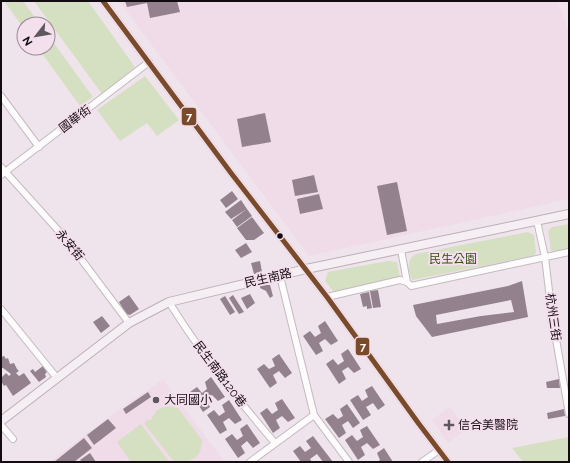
<svg xmlns="http://www.w3.org/2000/svg" width="570" height="463" font-family="Raleway,'Noto Sans TC',sans-serif">
<style>
.built{fill:#f0dbe8}
.green{fill:#d5dfc2}
.building{fill:#93828e;fill-rule:evenodd}
.lines{fill:none;stroke-linecap:round;stroke-linejoin:round}
.minor-casing{stroke:#c3bac0;stroke-width:8}
.major-casing{stroke:#bdafb8;stroke-width:10}
.minor{stroke:#fdfbfc;stroke-width:6}
.major{stroke:#f5eff3;stroke-width:8}
.bus-1-casing{stroke:#f4dfec;stroke-width:8}
.bus-1{stroke:#7a4b2a;stroke-width:5}
.bus-dot{fill:#120b0f;stroke:#f4dfec;stroke-width:1.5}
.poi-dot{fill:#5f575c;stroke:#f4dfec;stroke-width:1.5}
.labels{text-anchor:middle;dominant-baseline:central;stroke-width:4;stroke-linejoin:round;paint-order:stroke}
.street-label{font-size:12px;fill:#120b0f;stroke:#f4dfec}
.park-label{font-size:12px;fill:#364c15;stroke:#f4dfec}
.poi-label{font-size:12px;fill:#120b0f;stroke:#f4dfec;text-anchor:start}
.line-badge{stroke:#f4dfec;stroke-width:1.5}
.badge-label{font-size:11px;text-anchor:middle;font-weight:bold;fill:#fff}
</style>
<rect width="100%" height="100%" fill="#efe4eb"/>
<!-- built -->
<path class="built" d="M119,1H558L569,33V199L309,256Z
M163,379L205,436L225,462H50L105,420Z
M450,407L466,430L448,443L432,420Z"/>
<!-- green -->
<path class="green" d="M4,1H23L40,24H24V29Z
M34,1H88L135,67L102,94Z
M48,35L93,97L80,106L38,48H48Z
M145,76L179,120L157,136L147,123L120,141L97,110Z
M569,224V249L556,251H551L548,231L552,227Z
M528,232L534,235L536,253L533,256L412,280C408,270 406,260 416,254Z
M388,261L397,262L400,277L334,292L325,281L328,272Z
M167,406L178,408L202,440C201,460 191,462 174,462L144,423L149,419L150,421L157,410Z
M141,424L169,462H131L117,442Z
M569,437V462H523L512,448Z"/>
<!-- building -->
<path class="building" d="M125,1H177L180,12L150,18L147,3L127,7Z
M265,113L271,142L242,147L237,119Z
M314,175L318,192L295,196L292,180Z
M397,182L407,231L387,235L377,186Z
M232,191L238,199L226,208L220,200Z
M319,194L323,209L300,214L297,199Z
M241,200L247,209L231,219L225,212Z
M247,209L252,216L237,227L232,220Z
M252,217L264,233L254,240H246L237,228Z
M246,243L252,252L241,258L235,250Z
M260,261L262,272L254,274L251,263Z
M522,281L528,317L432,337L416,316L413,305L508,286ZM511,300L514,312L481,316L437,324L436,315Z
M260,285H270L273,296L270,298L266,291L260,288Z
M378,290L381,307L373,308L370,291Z
M369,292L372,308L367,309V306L363,307L360,294Z
M250,294L255,303L247,309L241,298Z
M129,295L139,309L130,315L126,314L119,302Z
M233,295L244,312L239,314L229,298Z
M225,296L235,312L230,315L220,299Z
M102,316L110,326L101,333L93,322Z
M325,321L338,341L331,345L325,339L319,343L323,351L316,355L303,336L310,331L315,337L321,333L318,326Z
M348,349L361,369L354,373L348,367L342,371L346,379L339,384L326,364L333,359L338,365L344,361L341,354Z
M279,354L292,373L285,378L279,371L273,375L277,383L270,388L257,369L264,364L269,369L275,366L272,359Z
M4,356L6,359L8,358L10,364L14,363L17,369L19,371L16,373L19,376L24,373L31,383L13,396L6,385L4,386L1,381V378L6,373L9,376L11,374L3,368H1V357Z
M43,366L47,372L45,374L46,377L39,382L30,371L33,369L35,372Z
M211,377L225,397L218,401L212,395L206,399L210,407L203,412L190,392L197,387L202,393L207,389L205,382Z
M559,379L560,388H547L546,382Z
M372,386L385,405L378,410L373,403L366,407L371,415L363,420L350,400L358,395L362,401L368,397L365,390Z
M148,392L151,397L126,414L123,409Z
M282,399L295,418L288,422L282,416L276,420L280,428L273,433L260,413L267,408L272,414L278,410L275,403Z
M229,400L242,420L235,424L229,418L223,422L227,430L220,434L207,415L214,410L219,416L225,412L222,405Z
M347,404L360,423L353,428L348,421L342,425L346,433L339,438L325,419L333,414L338,419L343,416L340,409Z
M564,409L565,416L548,419L547,413Z
M108,419L116,428L94,445L87,435Z
M247,424L260,443L253,448L247,441L241,446L245,453L238,458L225,439L232,434L237,440L243,436L240,429Z
M367,426L380,445L373,449L367,443L361,447L365,455L358,460L345,440L352,435L357,441L363,437L360,430Z
M313,436L333,462H323L317,454L310,459L312,462H301L293,451L300,446L305,452L311,448L306,441Z
M84,438L92,448L74,462H54Z
M384,448L393,462H377L380,460L377,453Z
M90,453L96,462H82L80,460Z"/>
<g class="lines">
<!-- minor casing -->
<g class="minor-casing">
<path id="minor" d="M103,1L231,173L327,297L419,424L448,462
M1,96L39,147
M1,167L66,239L129,323
M1,175L149,62
M537,221L545,257L552,316L569,414
M401,250L407,282L411,286L569,252
M280,276L314,415L349,462
M327,297L400,280L407,282
M169,302C200,352 237,399 275,443
M1,309L57,378
M1,425L13,439
M250,462L314,415
M422,462L439,450"/>
</g>
<!-- major casing -->
<g class="major-casing">
<path id="major" d="M1,421L129,323L169,302L306,269L569,214"/>
</g>
<!-- minor -->
<use href="#minor" class="minor"/>
<!-- major -->
<use href="#major" class="major"/>
<!-- bus-1 casing -->
<g class="bus-1-casing">
<path id="bus-1" d="M103,1L231,173L327,297L419,424L448,462"/>
</g>
<!-- bus-1 -->
<use href="#bus-1" class="bus-1"/>
</g>
<!-- markers -->
<circle class="bus-dot" cx="280" cy="236" r="3.5"/>
<g class="poi-dot">
<circle cx="156" cy="400" r="4"/>
<path d="M447 419h4v4h4v4h-4v4h-4v-4h-4v-4h4z"/>
</g>
<g class="labels">
<!-- street labels -->
<g class="street-label">
<text transform="translate(75 119) rotate(-37)">國華街</text>
<text transform="translate(70 245) rotate(50)">永安街</text>
<text transform="translate(268 278) rotate(-13)">民生南路</text>
<text transform="translate(553 317) rotate(82)">杭州三街</text>
<text transform="translate(220 374) rotate(53)">民生南路120巷</text>
</g>
<!-- park labels -->
<g class="park-label">
<text x="453" y="259">民生公園</text>
</g>
<!-- poi labels -->
<g class="poi-label">
<text x="164" y="400">大同國小</text>
<text x="458" y="425">信合美醫院</text>
</g>
</g>
<g class="line-badge">
<rect x="181" y="107" width="16" height="19" rx="4" fill="#7a4b2a"/>
<rect x="355" y="337" width="15" height="19" rx="4" fill="#7a4b2a"/>
</g>
<g class="badge-label">
<text x="189" y="120">7</text>
<text x="363" y="350">7</text>
</g>
<!-- border -->
<rect width="570" height="463" fill="none" stroke="#120b0f" stroke-width="4"/>
<!-- north arrow -->
<g transform="translate(36 36) rotate(239)"><circle r="19" fill="#f4dfec" stroke="#9a8a94"/>
<path d="M0-3L7 15L0 10L-7 15Z" fill="#5f575c"/>
<text y="-6" font-size="11" font-weight="bold" text-anchor="middle" fill="#120b0f">N</text>
</g>
</svg>
